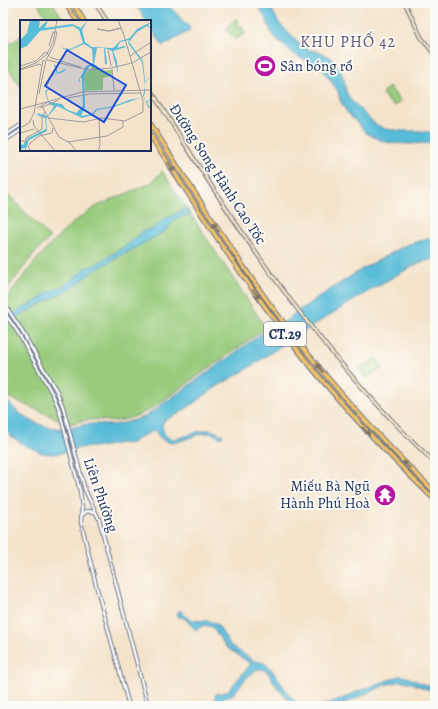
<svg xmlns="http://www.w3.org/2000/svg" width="438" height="709" font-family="Alegreya,serif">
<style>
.green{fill:#98cb7c;stroke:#5a7d6d}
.water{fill:#59bcd8;stroke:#3a769b}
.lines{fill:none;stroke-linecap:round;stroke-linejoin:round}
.tertiary-casing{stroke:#676e84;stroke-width:4.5}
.secondary-casing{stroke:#676e84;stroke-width:4.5}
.motorway-casing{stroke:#676e84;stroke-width:5.5}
.tertiary{stroke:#fff;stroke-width:2.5}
.secondary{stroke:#f9e7c3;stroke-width:2.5}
.motorway{stroke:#f1c369;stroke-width:3.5}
.oneway{fill:#7b7263}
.labels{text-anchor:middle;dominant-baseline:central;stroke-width:3.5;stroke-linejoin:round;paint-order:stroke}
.shield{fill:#fdfcf7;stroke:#5f6c8c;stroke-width:1}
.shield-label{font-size:14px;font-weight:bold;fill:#1b2f5e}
.poi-label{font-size:15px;fill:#1b2f5e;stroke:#fdfcf7;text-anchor:start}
.street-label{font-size:15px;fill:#1b2f5e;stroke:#fdfcf7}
.neighbourhood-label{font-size:16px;letter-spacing:1px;fill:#5c5573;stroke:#fdfcf7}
.inset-road{fill:none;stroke:#9d9b9f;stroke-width:1}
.view{fill:#1d4ed8;fill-opacity:0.15;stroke:#1d4ed8;stroke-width:2}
.inset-edge{fill:none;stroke:#1b2f5e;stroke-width:2}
</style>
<rect width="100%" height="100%" fill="#fdfcf7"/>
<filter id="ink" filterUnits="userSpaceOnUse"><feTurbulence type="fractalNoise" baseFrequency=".025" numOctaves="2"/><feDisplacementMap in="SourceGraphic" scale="8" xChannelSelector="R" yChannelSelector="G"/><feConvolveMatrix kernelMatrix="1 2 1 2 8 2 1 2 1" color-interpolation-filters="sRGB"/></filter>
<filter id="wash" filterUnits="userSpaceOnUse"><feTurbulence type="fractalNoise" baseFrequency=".012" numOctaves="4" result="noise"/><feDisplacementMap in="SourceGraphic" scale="16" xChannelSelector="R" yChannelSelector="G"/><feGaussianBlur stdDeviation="0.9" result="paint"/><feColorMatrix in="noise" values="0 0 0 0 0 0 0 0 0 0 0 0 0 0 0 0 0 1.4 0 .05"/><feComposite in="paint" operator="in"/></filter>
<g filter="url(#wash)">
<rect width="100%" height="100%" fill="#f4e3ca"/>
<!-- green -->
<path class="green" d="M39,3H53L64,21H44L47,19L39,6Z
M235,19H238L239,22L237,23L240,27L243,28L245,34L235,39L226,30Z
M3,36L9,44L21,36V87L3,60Z
M389,87L401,101L395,106L390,103L382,94L383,92Z
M162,171L266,328L151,409C140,415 128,420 115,421C111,422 107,421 103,420C91,419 80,421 69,424L3,395V302L38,258L60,235L75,221L97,206L151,183Z
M3,189L49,237V239L34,254L3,294Z
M377,358L383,368L365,378L359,368Z"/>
<!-- water -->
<path class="water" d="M135,3H166L190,28L189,31L163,46L150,27V21H146Z
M256,3H268L279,23L300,45L309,50L320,52L331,58L340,69L344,80L346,92L350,99L375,124L385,129L403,131H420L435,133V146L433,144L423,143L411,144L391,143L382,141L366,133L346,111L340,100L338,91L321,68L293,54L272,34L265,17Z
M185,209L191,214L175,219L169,227L162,233L92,272L74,287L3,324V319L42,298L45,294L67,284L86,268L95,265L130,243L143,231L153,229L163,220Z
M431,238H435V259L421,262L411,267L372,289L293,338L247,369L218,386L180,413L165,420L162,424C164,454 192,429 208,430C213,430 218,433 223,435L221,438C217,435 212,433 206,433C188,435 167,455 155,430L140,437L132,443L126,444L121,443L106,446L78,448L67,452L53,454L42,453L23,444L12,437L3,428V396C19,417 42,431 69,428C77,427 84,424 91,424C96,423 101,425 107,425C120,425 133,421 146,416L267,330L275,329L302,308L362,269L406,245Z
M180,610L188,618L192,620L208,621L215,623L219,627L230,645L254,661L265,663L272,670L290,696L301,706H294C288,700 282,693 277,687C273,682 271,675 266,671C255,662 241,686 235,692C231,696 226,697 221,699L218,706H213L216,694L222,693L228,691L251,664L226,647L212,627L204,625L196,630C189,625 187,616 178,617L177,613Z
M399,676C411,675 425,689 435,685V691L426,689L409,682L401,681L385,685L339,706H318L342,699L356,692Z"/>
</g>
<g filter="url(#ink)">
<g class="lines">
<!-- tertiary casing -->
<g class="tertiary-casing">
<path id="tertiary" d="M3,137L21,125
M3,142L21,130
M3,302L20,328L57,392L63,407L85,490L99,519L148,706
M3,311L17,331L53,395L59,409L80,491L82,507L81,522L96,585L129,706
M82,515L87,511L95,512"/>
</g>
<!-- secondary casing -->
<g class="secondary-casing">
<path id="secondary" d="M95,3L107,21
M405,3L421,37L435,55
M150,89C189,150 227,213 269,271C319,340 373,405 435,463"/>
</g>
<!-- motorway casing -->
<g class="motorway-casing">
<path id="motorway" d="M65,3L77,21
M73,3L84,21
M150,123C189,184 227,245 269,303C319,371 374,434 435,492
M150,135C196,206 241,277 293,344C336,400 384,451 435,500"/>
</g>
<!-- tertiary -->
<use href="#tertiary" class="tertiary"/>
<!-- secondary -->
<use href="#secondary" class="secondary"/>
<!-- motorway -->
<use href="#motorway" class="motorway"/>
</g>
<!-- one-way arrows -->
<defs><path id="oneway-solid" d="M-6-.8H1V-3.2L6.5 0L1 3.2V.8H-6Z"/></defs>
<g class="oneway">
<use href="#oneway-solid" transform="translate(171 167) rotate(57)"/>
<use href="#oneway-solid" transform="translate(216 227) rotate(-123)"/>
<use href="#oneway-solid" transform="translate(256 294) rotate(54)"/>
<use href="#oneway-solid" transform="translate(320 368) rotate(-129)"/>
<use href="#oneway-solid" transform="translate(366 431) rotate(47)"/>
<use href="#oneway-solid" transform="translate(407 465) rotate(-135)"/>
</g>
</g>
<!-- icons -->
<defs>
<g id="stadium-disc" transform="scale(1.15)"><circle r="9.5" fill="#b5179e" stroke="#fdfcf7"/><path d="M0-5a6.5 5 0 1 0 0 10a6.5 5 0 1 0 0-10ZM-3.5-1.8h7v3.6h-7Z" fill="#fff"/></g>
<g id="temple-disc" transform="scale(1.15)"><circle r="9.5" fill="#b5179e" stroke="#fdfcf7"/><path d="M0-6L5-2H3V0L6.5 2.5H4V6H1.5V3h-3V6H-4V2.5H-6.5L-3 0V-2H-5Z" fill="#fff"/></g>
</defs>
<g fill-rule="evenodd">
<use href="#stadium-disc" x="265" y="66"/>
<use href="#temple-disc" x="385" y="495"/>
</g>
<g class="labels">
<!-- shield labels -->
<rect class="shield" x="264" y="322" width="42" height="24" rx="3"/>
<g class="shield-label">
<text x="285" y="334">CT.29</text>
</g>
<!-- poi labels -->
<g class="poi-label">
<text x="280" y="66">Sân bóng rổ</text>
<text x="370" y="486" text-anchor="end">Miếu Bà Ngũ<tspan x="370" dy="17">Hành Phú Hoà</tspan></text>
</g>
<!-- street labels -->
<g class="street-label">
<text transform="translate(218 174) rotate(57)">Đường Song Hành Cao Tốc</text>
<text transform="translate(101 495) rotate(71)">Liên Phường</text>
</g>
<!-- neighbourhood labels -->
<g class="neighbourhood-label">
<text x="348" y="42">KHU PHỐ 42</text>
</g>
</g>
<!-- overview -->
<g transform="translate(20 20)">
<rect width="131" height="131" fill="#f4e3ca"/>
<path d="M74,45L81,51L92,50L93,55L83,58V70L65,71L64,55Z" fill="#98cb7c"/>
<path d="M10,0H20L19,8L28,0L25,8L52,4L61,8L68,0L62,10L65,22L72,27L93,28L100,21L110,18L117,9L131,2L128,5L131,9L127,6L117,12L109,22L123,41L125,61L131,56L125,62V72L124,77L126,82L131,78L127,83L131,89L128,87L123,76L125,66L122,42L108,23L109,20L100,22L97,28L104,26L106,27L93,31L97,41L98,54L92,31L85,28L87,43L85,45L84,28H77L74,44L79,48V70V49L70,46L64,56L65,87L61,96L72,94L76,89L94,86L109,80L120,78L94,87L77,90L73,95L62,98L37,86L26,99L27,111L9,120L5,131V128L0,129V124L3,125L8,118L26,109L25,98L19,96L16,93L28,96L34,86L29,84L25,72L26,70L29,69L26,67L31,55L37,54L34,45L35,44L38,53L45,49L46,50L43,52L31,56L27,67L30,69L26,72L29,82L42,84L46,89L56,93L63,86L62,58H60V61L58,62L66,46L73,43L72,29L64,24L55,28L50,30L43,29L41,25L43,28L50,29L63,23L59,10L53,6L20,11L7,26L0,29V20L7,13Z" fill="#59bcd8"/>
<path class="inset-road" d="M98,0L103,13M101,8L89,11L77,9L89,11L101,8M103,12L123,81V92M88,30L91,46M22,35L26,32L31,38L40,40M110,36L131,22M27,40L69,50L91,48M40,41L61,47M112,43L131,32M0,46L16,41L24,33M91,48L112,43M0,49L16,43L27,34L33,22L37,0M92,49L94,70M0,50L20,44L22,46M19,74L26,40L34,25L37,12H33L29,26M48,78L70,74L120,73M16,85L62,72L131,70M22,86L39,117L50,123L56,131M17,88L28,82M20,88L39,80M0,89L16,85M28,98L64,102L81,98L105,101L123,92M13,100L14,106L35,131M0,108L9,103L14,93L23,40L25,41M0,113L14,109M0,120L5,122L6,118L22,109V97L25,92M48,122L87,116L103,107V101M11,131L8,127L10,123L19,116L32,113L33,108M78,131L80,125L79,99"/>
<path class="view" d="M47,30L106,65L84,102L25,66Z"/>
<rect width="131" height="131" class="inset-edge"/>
</g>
<!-- margin -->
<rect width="438" height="709" fill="none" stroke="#fdfcf7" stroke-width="16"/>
</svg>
